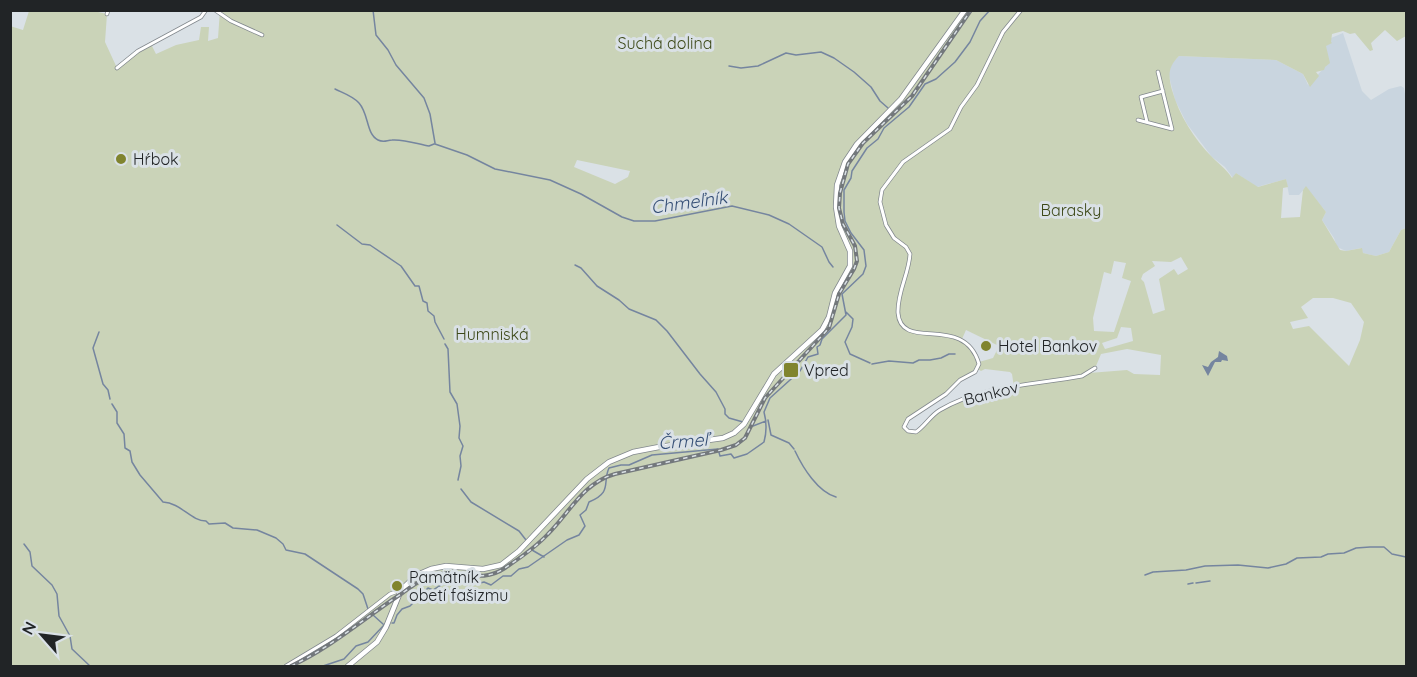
<svg xmlns="http://www.w3.org/2000/svg" width="1417" height="677" font-family="Quicksand,sans-serif">
<style>
.built{fill:#c9d5df}
.green{fill:#cad3b8;fill-rule:evenodd}
.water{fill:#75859f}
.lines{fill:none;stroke-linecap:round;stroke-linejoin:round}
.stream{stroke:#75859f;stroke-width:1.5}
.minor-casing{stroke:#82888d;stroke-width:4.5}
.major-casing{stroke:#82888d;stroke-width:6}
.minor{stroke:#fff;stroke-width:3}
.major{stroke:#fff;stroke-width:4.5}
.rail-casing{stroke:#73787c;stroke-width:4}
.rail{stroke:#dae1e6;stroke-width:1.5;stroke-dasharray:4.5;stroke-linecap:butt}
.poi-dot{fill:#80842e;stroke:#dae1e6;stroke-width:2}
.labels{text-anchor:middle;dominant-baseline:central;stroke-width:6;stroke-linejoin:round;paint-order:stroke}
.park-label{font-size:16px;fill:#3d4918;stroke:#dae1e6}
.poi-label{font-size:16px;fill:#212426;stroke:#dae1e6;text-anchor:start}
.street-label{font-size:16px;fill:#212426;stroke:#dae1e6}
.water-label{font-size:18px;font-style:italic;fill:#344e75;stroke:#dae1e6}
</style>
<rect width="100%" height="100%" fill="#dae1e6"/>
<!-- built -->
<path class="built" d="M1343,33L1362,91L1371,100L1389,89L1401,86L1404,88L1406,100V228L1401,230L1389,252L1376,256L1363,253L1361,248L1346,251L1337,247L1334,238L1322,220L1326,212L1306,187L1299,195H1289L1286,179L1257,187L1236,173L1233,178L1225,167L1212,157L1187,124L1175,100L1168,72L1172,63L1179,56L1276,60L1303,74L1308,85L1323,69L1324,41Z"/>
<!-- green -->
<path class="green" d="M89,10L107,14L105,42L117,68L129,58L151,44L156,54L176,45L199,40L201,27H209L208,41L218,38L220,10L1406,11V36L1397,41L1385,30L1371,43L1373,50L1370,51L1355,33L1350,34L1343,31L1332,34L1331,42L1332,43L1326,46L1330,63L1325,67L1324,70L1316,72L1319,76L1310,87L1303,74L1276,60L1179,56C1168,67 1168,75 1172,90C1179,115 1194,139 1213,158C1220,165 1226,169 1232,178L1236,173L1258,187L1286,179L1288,187L1283,188L1281,218L1300,217L1303,190L1306,186L1326,212L1322,220L1340,250L1346,251L1362,248L1363,253L1376,256L1389,252L1401,230L1406,228V666H11L10,26L23,30L29,11ZM577,160L630,171L628,177L615,184L574,167ZM1181,257L1188,269L1178,275L1174,269L1159,279L1165,310L1153,314L1144,282L1141,279L1143,274L1155,266L1152,261L1171,262ZM1114,261L1126,263L1122,278L1131,281L1114,332L1094,331L1093,318L1104,272L1111,274ZM1313,298H1333L1351,303L1364,322L1360,340L1349,366L1309,326L1293,329L1290,322L1308,318L1301,307ZM1121,327L1131,328L1133,341L1105,349L1102,343L1117,338ZM966,330L999,346L993,358L979,362L974,350L962,339ZM1127,349L1161,355L1160,375L1134,374L1127,370L1089,373L1096,366L1101,354ZM978,369L981,371L985,369L1010,372L1012,374L1014,387L977,394L937,411L916,432L905,429L907,421L946,394L960,380Z"/>
<!-- water -->
<path class="water" d="M1219,351L1227,356L1228,361L1222,360L1221,362H1215L1208,376L1202,365L1208,367L1211,362L1218,357Z"/>
<g class="lines">
<!-- stream -->
<path class="stream" d="M373,10L376,35L388,50L396,65L424,98L430,114L435,143
M729,66L741,68L758,66L786,53L796,55L821,52L834,58L854,72L871,87L880,101L888,108
M335,89C343,93 353,96 359,103C369,114 366,134 378,140C384,143 387,140 392,140C404,139 418,144 429,146L434,144
M435,144L467,155L495,169L550,180L581,194L622,217L634,221H655L732,206L769,215L789,224L822,247L829,262L833,267
M337,225L362,244L370,245L401,266L415,286H419L423,301L427,303L428,311L434,316L435,322L444,339
M575,265L581,268L597,286L619,300L629,309L656,320L667,331L700,374L716,392L725,409V414L729,418L743,422
M846,312L853,319L852,327L845,342L850,354L870,363
M99,332L93,348L103,384L108,390L110,399
M445,344L448,349L450,392L457,404L460,426L459,438L463,446L460,456L461,466L458,480
M872,364L889,361L913,363L919,360H930L941,358L949,354H955
M112,404L117,412V423L124,434L125,448L130,451L132,462L140,475L163,502C181,503 191,521 206,521L209,524L225,523L233,528L257,530L276,538L283,544L286,550L305,554L358,589L363,594L368,609
M768,420L771,435L789,443L794,449
M753,426L766,421
M795,451C803,468 818,492 836,497
M461,489L471,502L519,531L526,540
M24,544L30,552L32,566L52,585L57,594L59,616L70,636L72,649L90,666
M532,550L544,557
M1145,575L1153,572L1186,570L1205,566L1238,565L1268,568L1286,564L1297,558L1321,557L1328,554L1344,553L1356,548L1370,547H1384L1392,554L1406,557
M1196,583L1210,581
M1188,584L1193,583
M373,615L383,624
M392,623H394L397,615L402,609L410,606L428,588L433,590C443,583 453,578 465,579C473,579 476,585 484,582L491,585L503,576H511L519,569L528,567L567,540L579,535L585,526L580,515L586,510L589,502C613,492 602,483 609,468L621,465H629L652,455L718,449L720,456L731,454L734,458L747,454L764,442C767,431 767,423 764,412L770,398L800,371L808,357L818,354L817,347L820,345L822,339L846,315L842,294L863,274L866,266L864,250L851,233L845,221L844,212V190L851,178L852,171L867,148L878,139L884,128L909,107L925,84L936,79L955,62L970,42L980,21L990,10
M323,666L344,659L356,646L368,642L385,624"/>
<!-- minor casing -->
<g class="minor-casing">
<path id="minor" d="M215,10L231,21L262,35
M1021,10L1003,32L977,85L961,107L950,129L903,162L882,190L880,202L886,225L894,238L906,247L910,254C909,274 897,292 898,313C901,353 964,312 979,364L975,372L960,380L946,394L908,419L904,427L908,431L916,432C925,426 930,416 940,410C982,385 1035,385 1082,376L1095,368
M107,14L108,10
M117,68L138,51L201,17L206,10
M1138,120L1172,129L1158,72
M1147,122L1141,97L1163,91
M286,666L336,636L390,594L401,590"/>
</g>
<!-- major casing -->
<g class="major-casing">
<path id="major" d="M348,666L377,642L386,627L401,590L417,575L431,569L446,566L483,569L501,565L519,551L587,479L609,462L633,452L659,447L723,438L734,433L744,424L774,374L822,330L829,317L835,293L850,266V251L839,226L836,207L837,185L845,162L857,144L901,99L965,10"/>
</g>
<!-- minor -->
<use href="#minor" class="minor"/>
<!-- major -->
<use href="#major" class="major"/>
<!-- rail casing -->
<g class="rail-casing">
<path id="rail" d="M291,666C330,648 362,620 398,596C409,589 421,578 433,575C459,568 480,585 505,568C520,558 536,547 548,534C570,512 583,483 615,474L721,450L736,445L745,438L765,398L829,328L839,294L854,269L857,261L855,246L843,224L839,208L840,193L848,164L863,143L912,96L971,10"/>
</g>
<!-- rail -->
<use href="#rail" class="rail"/>
</g>
<!-- markers -->
<g class="poi-dot">
<circle cx="121" cy="159" r="6"/>
<circle cx="986" cy="346" r="6"/>
<rect x="783" y="362" width="16" height="16" rx="3"/>
<circle cx="397" cy="586" r="6"/>
</g>
<g class="labels">
<!-- park labels -->
<g class="park-label">
<text x="665" y="43">Suchá dolina</text>
<text x="1071" y="210">Barasky</text>
<text x="492" y="334">Humniská</text>
</g>
<!-- poi labels -->
<g class="poi-label">
<text x="133" y="159">Hŕbok</text>
<text x="998" y="346">Hotel Bankov</text>
<text x="804" y="370">Vpred</text>
<text x="409" y="577">Pamätník<tspan x="409" dy="18">obetí fašizmu</tspan></text>
</g>
<!-- street labels -->
<g class="street-label">
<text transform="translate(991 393) rotate(-14)">Bankov</text>
</g>
<!-- water labels -->
<g class="water-label">
<text transform="translate(689 202) rotate(-8)">Chmeľník</text>
<text transform="translate(683 441) rotate(-4)">Črmeľ</text>
</g>
</g>
<!-- border -->
<rect width="1417" height="677" fill="none" stroke="#212426" stroke-width="24"/>
<!-- north arrow -->
<g transform="translate(42 635) rotate(298)" stroke="#dae1e6" stroke-width="4.5" paint-order="stroke">
<path d="M0-4.5L10 22L0 15L-10 22Z" fill="#212426"/>
<text y="-9" font-size="16" font-weight="bold" text-anchor="middle" fill="#212426">N</text>
</g>
</svg>
